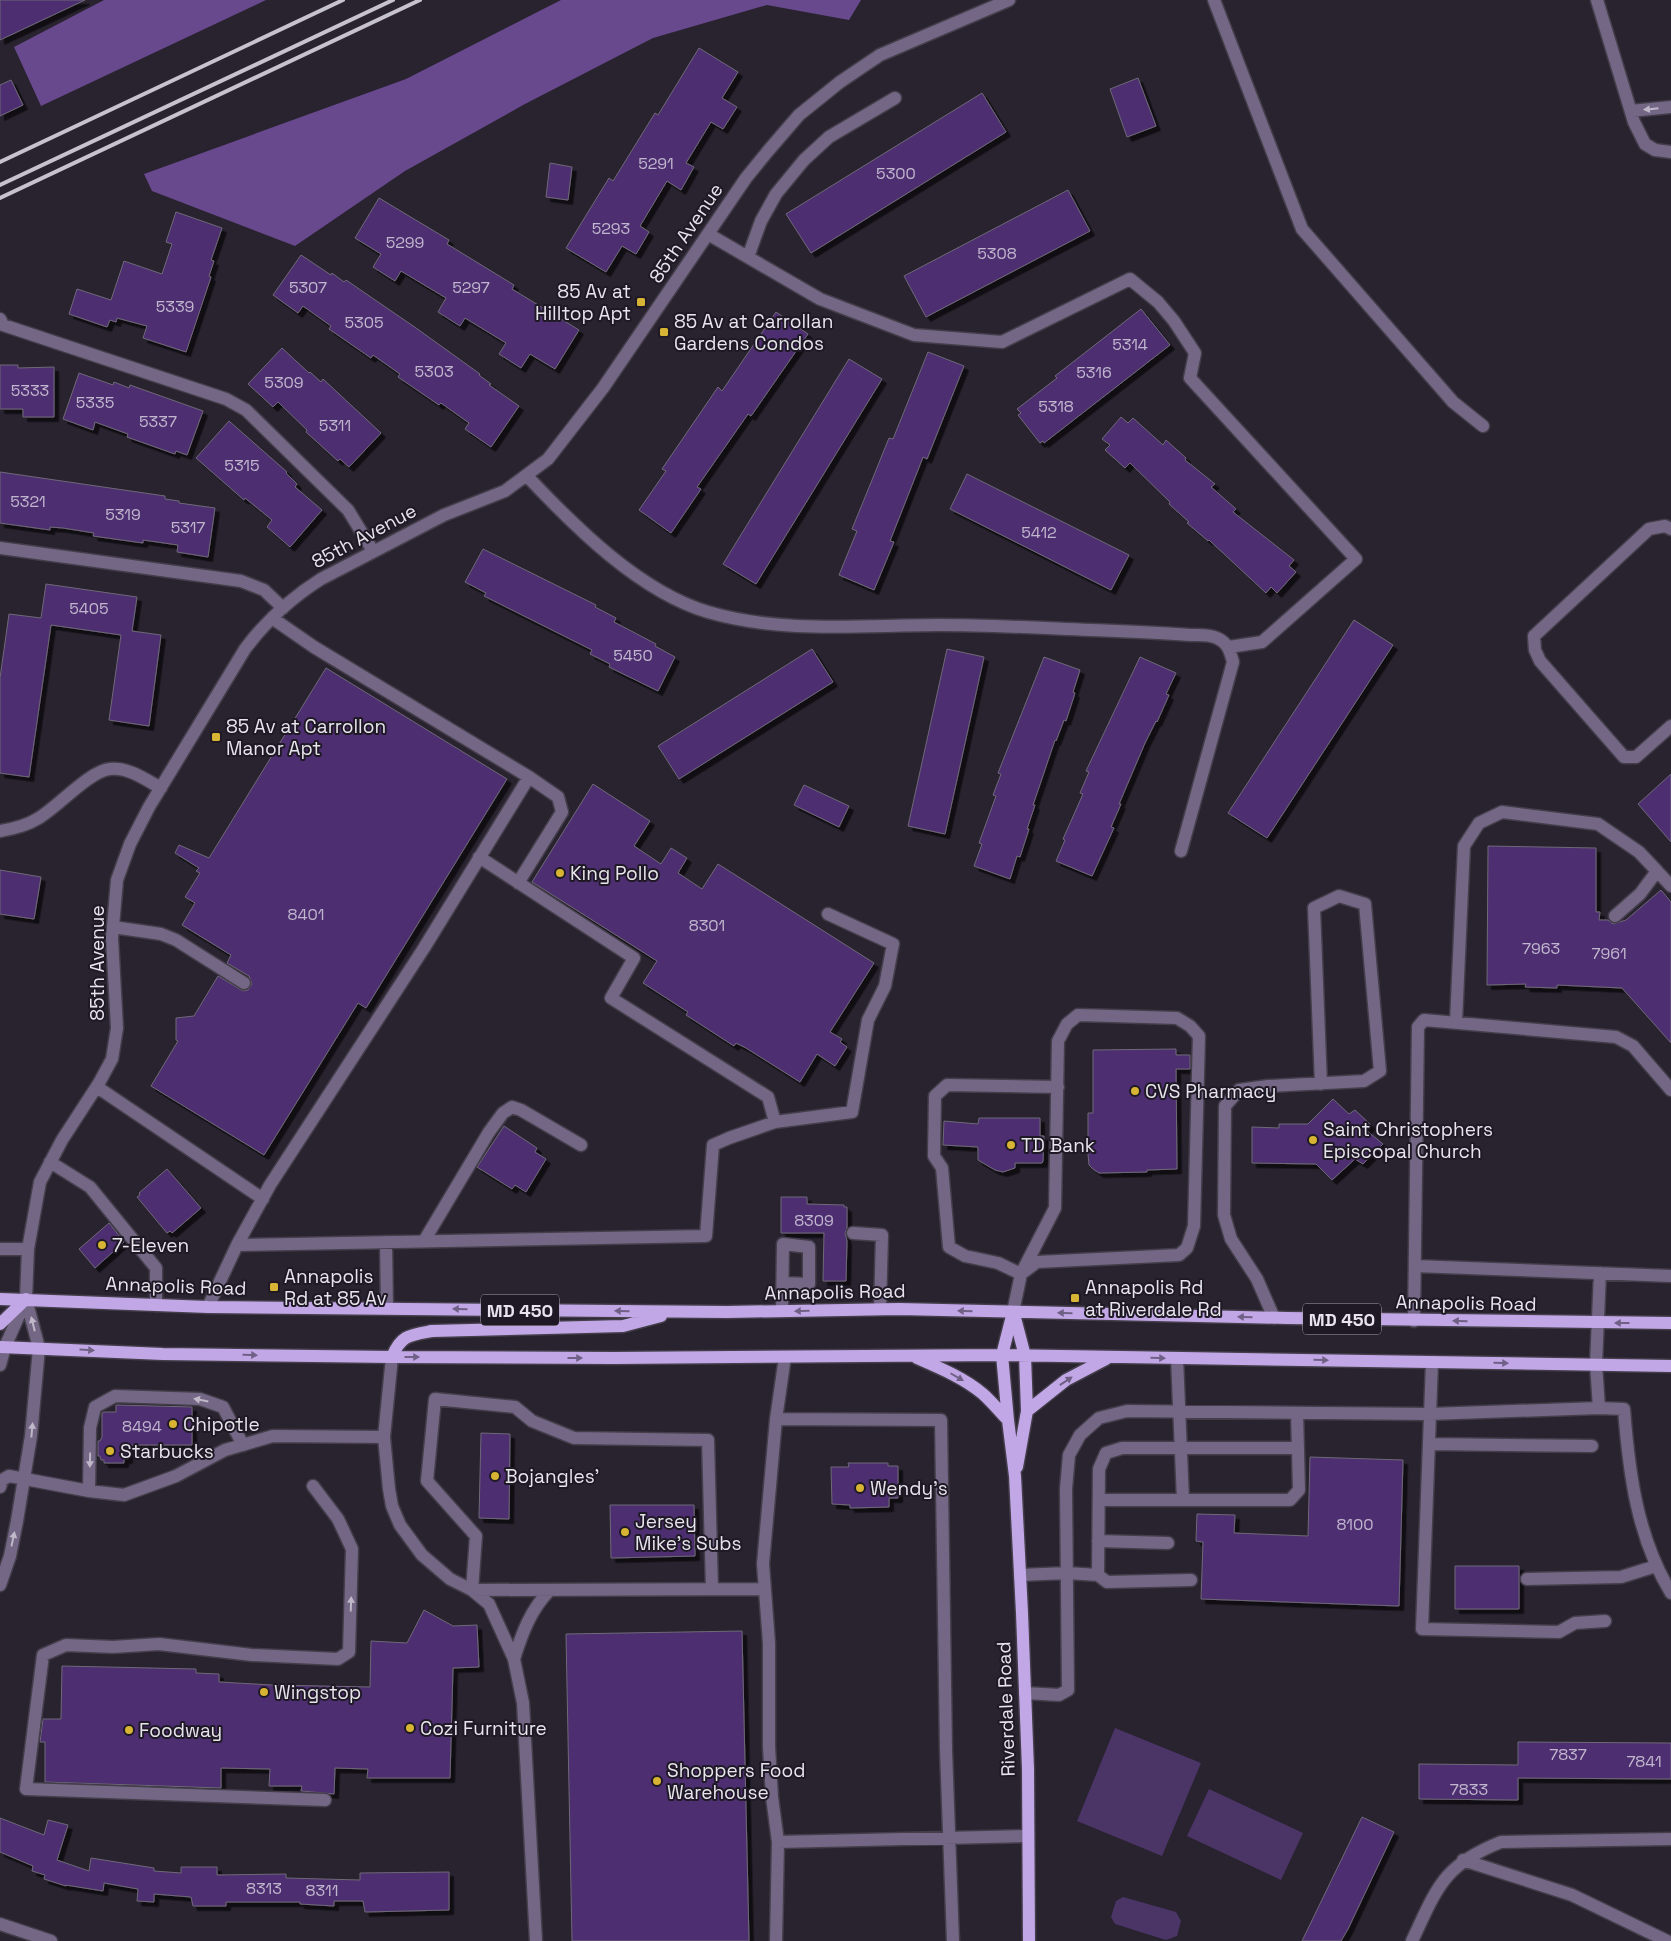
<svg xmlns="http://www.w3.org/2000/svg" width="1671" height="1941" font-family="'Space Grotesk',sans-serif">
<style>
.green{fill:#4b3466}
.forest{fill:#68498d}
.building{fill:#4d2e6f;stroke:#6f6978;filter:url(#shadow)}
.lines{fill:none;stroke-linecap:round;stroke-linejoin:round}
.minor-casing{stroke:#433e4a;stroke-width:15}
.major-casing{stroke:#433e4a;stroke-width:15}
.minor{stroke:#736785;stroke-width:12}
.major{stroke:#c2a7e7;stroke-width:12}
.rail{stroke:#c6c3cc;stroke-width:4}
.oneway{fill:#beb8c9}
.oneway2{fill:#706086}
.poi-dot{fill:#d7b434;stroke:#1e1925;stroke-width:2}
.labels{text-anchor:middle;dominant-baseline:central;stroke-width:4;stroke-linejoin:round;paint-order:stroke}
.number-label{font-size:16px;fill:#c0b6ce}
.shield{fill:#1e1925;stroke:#aba7b1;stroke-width:1}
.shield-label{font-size:18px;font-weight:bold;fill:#e7e4ed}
.street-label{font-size:19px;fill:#e7e4ed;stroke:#1e1925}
.poi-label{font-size:19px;fill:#e7e4ed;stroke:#1e1925;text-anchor:start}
</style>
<defs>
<filter id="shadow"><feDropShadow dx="4.5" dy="4.5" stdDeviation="0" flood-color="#0009"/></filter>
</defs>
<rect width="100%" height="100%" fill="#28232f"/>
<!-- green -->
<path class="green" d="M1115,1728L1201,1763L1162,1856L1077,1821Z
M1209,1789L1303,1833L1281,1880L1187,1836Z
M1123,1897L1176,1912L1181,1921L1177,1936L1166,1940L1115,1924L1111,1917L1116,1901Z"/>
<!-- forest -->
<path class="forest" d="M104,0H266L41,106L14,47Z
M561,0H861L849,20L767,5L653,38L525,104L405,171L295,246L152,191L144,174L406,79Z"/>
<!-- building -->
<path class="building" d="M0,0H85L0,40Z
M699,48L738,72L722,98L737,107L723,129L711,122L686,163L694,167L681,190L667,181L640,226L649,232L636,254L622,246L606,272L566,248L609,178L613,181L655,113L658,115Z
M1138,78L1156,126L1127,137L1110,89Z
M11,80L23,105L0,116V85Z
M982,93L1006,132L811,253L786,214Z
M550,163L572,167L568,200L546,197Z
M1068,190L1090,231L926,317L904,276Z
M379,198L449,240L447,244L514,285L512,289L579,330L555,369L530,354L521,368L499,354L506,343L465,318L460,326L438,312L446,298L401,271L395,281L373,267L381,254L355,238Z
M176,212L222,228L211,260L214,261L209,276L211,277L186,352L143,338L147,326L117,318L116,322L110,320L107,327L69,314L77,289L111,300L124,261L162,274L172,244L166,242Z
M301,255L331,275L332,273L344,282L346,280L416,328L480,374L479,375L491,384L489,385L519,406L491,447L465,429L469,423L441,403L439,405L398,377L400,374L373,355L371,358L329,329L331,326L303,306L298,313L273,295Z
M1141,309L1170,345L1044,443L1043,441L1040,443L1018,415L1021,413L1017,409L1057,378L1055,376Z
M776,312L808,334L751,416L748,414L697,487L701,489L671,533L639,510L666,471L662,469L718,387L722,391Z
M282,348L309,373L310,372L321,382L323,379L381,433L349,467L340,459L338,461L306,432L307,430L278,402L273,407L248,384Z
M928,352L964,366L927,459L923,457L916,475L890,541L894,542L874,590L839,575L857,531L852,529L870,485L889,438L893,439Z
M849,359L882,379L756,584L723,564Z
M0,365H18V368L54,367V417H23V409H0Z
M79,373L113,385L114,382L129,388L130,385L203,411L187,455L176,451L175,454L127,437L128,434L95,422L93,430L63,419Z
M1121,417L1128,423L1133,418L1163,445L1166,440L1186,458L1185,460L1215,484L1211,487L1236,509L1233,512L1294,560L1289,566L1296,572L1277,593L1271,587L1266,593L1209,540L1208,541L1187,523L1189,522L1169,504L1170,502L1130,463L1125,468L1105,450L1110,445L1102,439Z
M229,421L287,472L286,473L297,484L295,487L322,510L290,547L267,527L272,520L245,498L244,500L196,458Z
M0,472L165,496V499L179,501V503L215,508L208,557L177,552L178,545L143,540V543L93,536L94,533L63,528L50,527V530L0,523Z
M967,474L1129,555L1111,590L950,509Z
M483,549L596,605L595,607L616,618L614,622L656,644L655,646L675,657L658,691L609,667L610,664L590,654L592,650L484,596L486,593L465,582Z
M46,584L137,597L132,631L161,635L149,726L109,720L121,635L51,625L29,777L0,773V678L9,614L41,618Z
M1354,620L1393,645L1267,838L1228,813Z
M812,649L833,682L679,779L658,746Z
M947,649L984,657L945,834L908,826Z
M1044,657L1080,670L1073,692L1075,693L1066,721L1064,720L1056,741L1055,740L1033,805H1035L1027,829H1029L1020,857L1017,856L1010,879L974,866L982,844L979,843L996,796L993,795L1001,774L998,773Z
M1140,657L1176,673L1166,694L1169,695L1157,722L1156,721L1145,743L1119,804H1121L1111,827L1114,828L1092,876L1056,861L1065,840L1063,839L1083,794L1080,793L1089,772L1086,771Z
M326,668L507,779L366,1008L358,1003L264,1155L151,1086L178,1041L176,1040V1018L194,1016L218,976L243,991L248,990L252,984L249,976L227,963L231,955L182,925L195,903L185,897L200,873L196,871L199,868L175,853L179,845L209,858Z
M1671,774V842L1638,804Z
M593,784L650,821L634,846L661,864L671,848L687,858L678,873L702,889L718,864L874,963L830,1032L842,1039L840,1042L847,1047L835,1066L817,1054L800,1082L746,1048L736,1043L734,1046L686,1015L688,1012L643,983L657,961L532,882Z
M804,785L849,806L839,827L794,805Z
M1488,846L1596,848V912H1600L1599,920H1608L1613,924L1626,920L1661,890L1671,902V1043L1622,988L1557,985V988L1525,987L1526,984L1487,985Z
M0,870L41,877L34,919L0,914Z
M1176,1049V1055H1190V1069H1176L1177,1169L1147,1170V1172L1099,1173L1093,1169L1089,1165L1088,1154V1113H1093V1050Z
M1333,1099L1349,1114L1355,1110L1371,1125L1366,1130L1383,1144L1363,1164L1355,1159L1332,1180L1316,1164L1252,1163V1127L1279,1128V1124H1308Z
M979,1118H1040V1136H1044L1043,1161L1042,1163H1015V1168L1003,1172L995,1170L978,1160V1147L943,1145L944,1121L978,1124Z
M504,1126L537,1148L535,1152L546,1159L526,1192L515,1185L512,1189L477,1167Z
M167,1169L201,1208L172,1233L170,1231L167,1233L137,1197L140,1195L139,1193Z
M781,1197H807V1204L844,1205V1207H847V1228L845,1233L847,1241L846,1281H823L824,1233H781Z
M109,1223L124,1242L95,1268L79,1249Z
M116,1405L192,1407V1445H128V1459H124V1463H104V1460H101L100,1456H98V1441H100L102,1437V1413L104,1412H116Z
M481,1433L510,1434L509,1519L479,1518Z
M1310,1457L1403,1460L1399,1606L1201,1599L1203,1542L1196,1541L1197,1514L1235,1515L1234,1533L1308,1536Z
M848,1463H888V1466H898V1498H889V1507L850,1508V1505L832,1504L831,1467H849Z
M610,1505H694L695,1556L611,1558Z
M1455,1566H1519V1609H1455Z
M424,1610L453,1626L477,1625L479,1667L453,1668L450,1778H367L368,1769L335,1768L334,1794L301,1791L302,1786H269L270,1769L221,1768V1788L45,1782V1742H40L43,1719H61L62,1666L196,1669V1673L219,1674V1682L272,1685L370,1687L371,1641L407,1643Z
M742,1631L749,1941H572L566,1634Z
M1518,1742L1671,1743V1779L1518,1778V1800L1419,1799V1764L1518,1765Z
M1362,1817L1394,1832L1348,1929L1341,1941H1302Z
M0,1818L44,1835L48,1820L68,1825L57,1860L89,1871L91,1858L154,1868V1871L181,1873V1867H217V1875L286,1874V1878L360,1880V1873L449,1872V1910L365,1912L363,1901H334V1906L300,1904V1902H226V1906H193L191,1897L154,1894V1902L137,1901L138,1889L104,1883L103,1891L66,1885V1886L44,1879L45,1875L32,1871L33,1866L0,1852Z"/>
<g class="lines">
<!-- minor casing -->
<g class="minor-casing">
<path id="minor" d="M1214,0L1302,229L1453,402L1483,426
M1597,0L1634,122L1645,144L1655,150L1671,152
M1631,111L1671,107
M708,234L820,299L914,335L1002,342L1130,279L1158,302L1174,321L1195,353L1190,378L1356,559L1262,642L1229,647
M748,257L761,221L776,194L804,160L829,137L895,98
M0,319L3,325L226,399L246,410L348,510L373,551
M527,476C575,527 640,592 708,612C783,634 862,625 939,625C998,625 1057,629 1116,631C1141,632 1165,633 1190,635C1198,635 1209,634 1217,638C1228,643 1230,651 1233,662L1181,851
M1671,529L1665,526L1649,529L1534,636L1535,650L1540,661L1624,757H1636L1671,726
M0,548L241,581L264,590L283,608
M0,831C12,829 26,826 37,819C57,808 89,771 110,769C129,767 146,780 161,788
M479,857L634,958L611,998L768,1097L775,1122
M1657,871L1671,886
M518,883L562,812L558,797L529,777
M113,927L161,934L176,940L244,983
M1456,1022L1464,846L1479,823L1502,812L1598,824L1639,852L1657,871L1640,894L1615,916
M97,1087L263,1199
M50,1162L90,1187L156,1268V1305
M853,1233L882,1235L880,1309
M424,1241L489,1132L503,1113L512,1107L521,1110L581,1145
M386,1242L387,1308
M237,1245L706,1236L713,1145L729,1138L775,1122L852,1112L868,1020L885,986L893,944L828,914
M0,1249H28
M1415,1266L1671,1276
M1600,1273L1596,1364L1599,1408L1624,1409C1629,1473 1637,1537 1671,1593
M208,1307L237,1245L270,1185L424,948L529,777L314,647L272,618
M782,1311L783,1244L809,1247V1284L783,1283
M1013,1312L1021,1274L1037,1262L1179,1255L1187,1248L1194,1226L1199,1036L1190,1026L1177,1018L1078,1015L1067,1024L1058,1041L1055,1208L1021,1274L998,1263L965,1256L949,1247L942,1168L934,1156L935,1096L947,1085L1058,1087
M1274,1318L1257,1279L1231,1239L1224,1215L1225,1106L1239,1090L1268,1086L1364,1081L1380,1071L1365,904L1339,896L1314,908L1321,1084
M1414,1321L1418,1027L1424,1020L1616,1037L1633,1046L1671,1090
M392,1357L384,1437L389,1489L392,1506L400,1525L422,1555L450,1579L472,1590L489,1604L514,1659L523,1703L536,1941
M1177,1358L1183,1500
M1432,1362L1422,1629L1559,1632L1575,1623L1605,1621
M0,1365L5,1347L26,1299
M776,1419L941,1420L946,1750L953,1941
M1429,1444L1592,1446
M313,1486L338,1519L352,1549L349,1652L338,1659L252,1655L159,1644L113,1647L66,1645L43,1655L26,1789L325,1800
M0,1487L2,1480L9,1476L89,1491L124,1495L176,1476L225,1450L273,1436L384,1437
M89,1491L90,1428L95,1407L115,1396L200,1399L223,1407L243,1445
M1099,1500H1290L1299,1490L1297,1413
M1098,1541L1168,1543
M1020,1575L1067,1573L1098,1575
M1527,1579L1621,1577L1656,1566
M1191,1580L1107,1582L1098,1575L1099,1469L1106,1453L1122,1448H1297
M0,1585L10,1556L17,1521L31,1436L39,1348L26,1299L28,1249L40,1182L62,1140L99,1083L112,1059L117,1028L112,938L117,880L130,844L149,807L245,649C266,621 291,598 321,579L444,515L505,491L548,459L603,388L746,178L768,151L799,115L840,82L880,55L1009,0
M712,1589L708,1440L574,1438L532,1421L515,1407L435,1399L427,1481L476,1536L472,1590L764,1589
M514,1659C522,1633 531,1609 550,1590
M1025,1693L1059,1695L1068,1690L1066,1489L1069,1455L1080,1435L1099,1418L1127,1411L1430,1414L1599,1408
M778,1842L1028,1836
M1463,1860L1572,1895L1667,1941
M0,1924L51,1941
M776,1941L778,1842L772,1797L769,1747V1643L763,1564L776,1419L785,1357
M1412,1941C1437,1888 1443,1865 1501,1842L1671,1839"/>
</g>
<!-- major casing -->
<g class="major-casing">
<path id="major" d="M0,1299L208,1307L727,1312L899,1309L1287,1318L1671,1323
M1013,1312L1002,1355L1008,1420L1015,1476L1022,1613L1028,1769L1029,1941
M1014,1314L1025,1356L1027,1411L1017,1467
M0,1324L26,1299
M0,1347L163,1354L392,1357L614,1358L1002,1355L1671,1366
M392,1357C401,1335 410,1335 432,1331L623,1326L661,1316
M917,1358C940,1368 964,1378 983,1394C992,1402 1000,1412 1008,1420
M1027,1411L1066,1380L1106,1359"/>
</g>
<!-- minor -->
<use href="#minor" class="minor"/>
<!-- major -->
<use href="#major" class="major"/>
<!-- rail -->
<path class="rail" d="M0,162L343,0
M0,185L393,0
M0,198L420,0"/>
</g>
<!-- one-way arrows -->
<defs><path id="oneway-solid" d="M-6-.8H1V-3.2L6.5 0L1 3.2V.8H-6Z" transform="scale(1.25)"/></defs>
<g class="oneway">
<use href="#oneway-solid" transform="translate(1651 109) rotate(174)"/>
<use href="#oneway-solid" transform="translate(33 1324) rotate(-104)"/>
<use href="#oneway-solid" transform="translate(201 1400) rotate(-169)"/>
<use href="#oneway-solid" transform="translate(32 1430) rotate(-85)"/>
<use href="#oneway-solid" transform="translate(90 1460) rotate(91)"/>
<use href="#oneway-solid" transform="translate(13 1539) rotate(-78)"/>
<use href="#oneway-solid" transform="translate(351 1604) rotate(-88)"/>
</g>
<g class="oneway2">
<use href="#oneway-solid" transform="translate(460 1309) rotate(-179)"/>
<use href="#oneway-solid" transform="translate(622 1311) rotate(-179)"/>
<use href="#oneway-solid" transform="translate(802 1311) rotate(179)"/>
<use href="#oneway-solid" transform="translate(965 1311) rotate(-179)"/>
<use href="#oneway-solid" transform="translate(1065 1313) rotate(-179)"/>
<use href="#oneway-solid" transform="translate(1245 1317) rotate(-179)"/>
<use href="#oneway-solid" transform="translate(1460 1321) rotate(-179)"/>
<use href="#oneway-solid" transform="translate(1622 1323) rotate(180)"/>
<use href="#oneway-solid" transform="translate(87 1350) rotate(3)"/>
<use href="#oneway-solid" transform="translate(250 1355) rotate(1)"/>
<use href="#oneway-solid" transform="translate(412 1357)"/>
<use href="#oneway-solid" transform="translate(575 1358)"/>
<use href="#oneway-solid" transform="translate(1158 1358) rotate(1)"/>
<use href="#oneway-solid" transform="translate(1321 1360) rotate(1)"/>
<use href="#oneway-solid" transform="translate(1501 1363) rotate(1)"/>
<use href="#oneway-solid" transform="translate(957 1377) rotate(30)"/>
<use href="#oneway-solid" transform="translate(1066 1381) rotate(-34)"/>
</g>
<!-- markers -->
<g class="poi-dot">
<rect x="636" y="297" width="10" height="10" rx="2.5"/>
<rect x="659" y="327" width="10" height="10" rx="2.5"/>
<rect x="211" y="732" width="10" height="10" rx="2.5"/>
<circle cx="560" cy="873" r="5"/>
<circle cx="1135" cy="1091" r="5"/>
<circle cx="1313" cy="1140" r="5"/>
<circle cx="1011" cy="1145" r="5"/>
<circle cx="102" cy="1245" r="5"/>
<rect x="269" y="1282" width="10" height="10" rx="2.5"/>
<rect x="1070" y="1293" width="10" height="10" rx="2.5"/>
<circle cx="173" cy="1424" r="5"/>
<circle cx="110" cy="1451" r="5"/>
<circle cx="495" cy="1476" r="5"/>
<circle cx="860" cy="1488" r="5"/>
<circle cx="625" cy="1532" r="5"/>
<circle cx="264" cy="1692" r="5"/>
<circle cx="410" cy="1728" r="5"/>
<circle cx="129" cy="1730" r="5"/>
<circle cx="657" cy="1781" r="5"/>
</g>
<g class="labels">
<!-- number labels -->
<g class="number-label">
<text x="656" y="163">5291</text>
<text x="896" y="173">5300</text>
<text x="611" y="228">5293</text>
<text x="405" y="242">5299</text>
<text x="997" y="253">5308</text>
<text x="308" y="287">5307</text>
<text x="471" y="287">5297</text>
<text x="175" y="306">5339</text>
<text x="364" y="322">5305</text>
<text x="1130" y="344">5314</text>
<text x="434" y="371">5303</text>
<text x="1094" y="372">5316</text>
<text x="284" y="382">5309</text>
<text x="30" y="390">5333</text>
<text x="95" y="402">5335</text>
<text x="1056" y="406">5318</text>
<text x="158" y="421">5337</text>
<text x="335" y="425">5311</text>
<text x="242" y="465">5315</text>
<text x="28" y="501">5321</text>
<text x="123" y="514">5319</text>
<text x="188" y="527">5317</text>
<text x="1039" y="532">5412</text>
<text x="89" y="608">5405</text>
<text x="633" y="655">5450</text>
<text x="306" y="914">8401</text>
<text x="707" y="925">8301</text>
<text x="1541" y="948">7963</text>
<text x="1609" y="953">7961</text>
<text x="814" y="1220">8309</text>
<text x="142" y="1426">8494</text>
<text x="1355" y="1524">8100</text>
<text x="1568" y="1754">7837</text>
<text x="1644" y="1761">7841</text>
<text x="1469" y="1789">7833</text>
<text x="264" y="1888">8313</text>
<text x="322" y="1890">8311</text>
</g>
<!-- shield labels -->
<g class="shield">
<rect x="481" y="1294.5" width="78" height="31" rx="4"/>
<rect x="1303" y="1303.5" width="78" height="31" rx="4"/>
</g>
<g class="shield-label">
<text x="520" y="1310">MD 450</text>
<text x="1342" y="1319">MD 450</text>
</g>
<!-- street labels -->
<g class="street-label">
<text transform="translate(686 233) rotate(-56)">85th Avenue</text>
<text transform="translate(364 536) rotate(-28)">85th Avenue</text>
<text transform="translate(97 963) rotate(-90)">85th Avenue</text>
<text transform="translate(176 1286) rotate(2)">Annapolis Road</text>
<text transform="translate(835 1292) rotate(-1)">Annapolis Road</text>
<text transform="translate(1466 1303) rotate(1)">Annapolis Road</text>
<text transform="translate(1006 1709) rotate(-92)">Riverdale Road</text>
</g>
<!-- poi labels -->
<g class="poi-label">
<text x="631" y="291" text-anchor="end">85 Av at<tspan x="631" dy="22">Hilltop Apt</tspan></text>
<text x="674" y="321">85 Av at Carrollan<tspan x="674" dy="22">Gardens Condos</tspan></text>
<text x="226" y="726">85 Av at Carrollon<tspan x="226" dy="22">Manor Apt</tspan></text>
<text x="570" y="873">King Pollo</text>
<text x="1145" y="1091">CVS Pharmacy</text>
<text x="1323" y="1129">Saint Christophers<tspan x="1323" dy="22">Episcopal Church</tspan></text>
<text x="1021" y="1145">TD Bank</text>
<text x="112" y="1245">7-Eleven</text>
<text x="284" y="1276">Annapolis<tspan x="284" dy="22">Rd at 85 Av</tspan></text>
<text x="1085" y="1287">Annapolis Rd<tspan x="1085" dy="22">at Riverdale Rd</tspan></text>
<text x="183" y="1424">Chipotle</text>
<text x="120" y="1451">Starbucks</text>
<text x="505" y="1476">Bojangles'</text>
<text x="870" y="1488">Wendy's</text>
<text x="635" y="1521">Jersey<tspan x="635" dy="22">Mike's Subs</tspan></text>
<text x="274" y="1692">Wingstop</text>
<text x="420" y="1728">Cozi Furniture</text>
<text x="139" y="1730">Foodway</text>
<text x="667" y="1770">Shoppers Food<tspan x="667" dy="22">Warehouse</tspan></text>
</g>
</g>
</svg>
